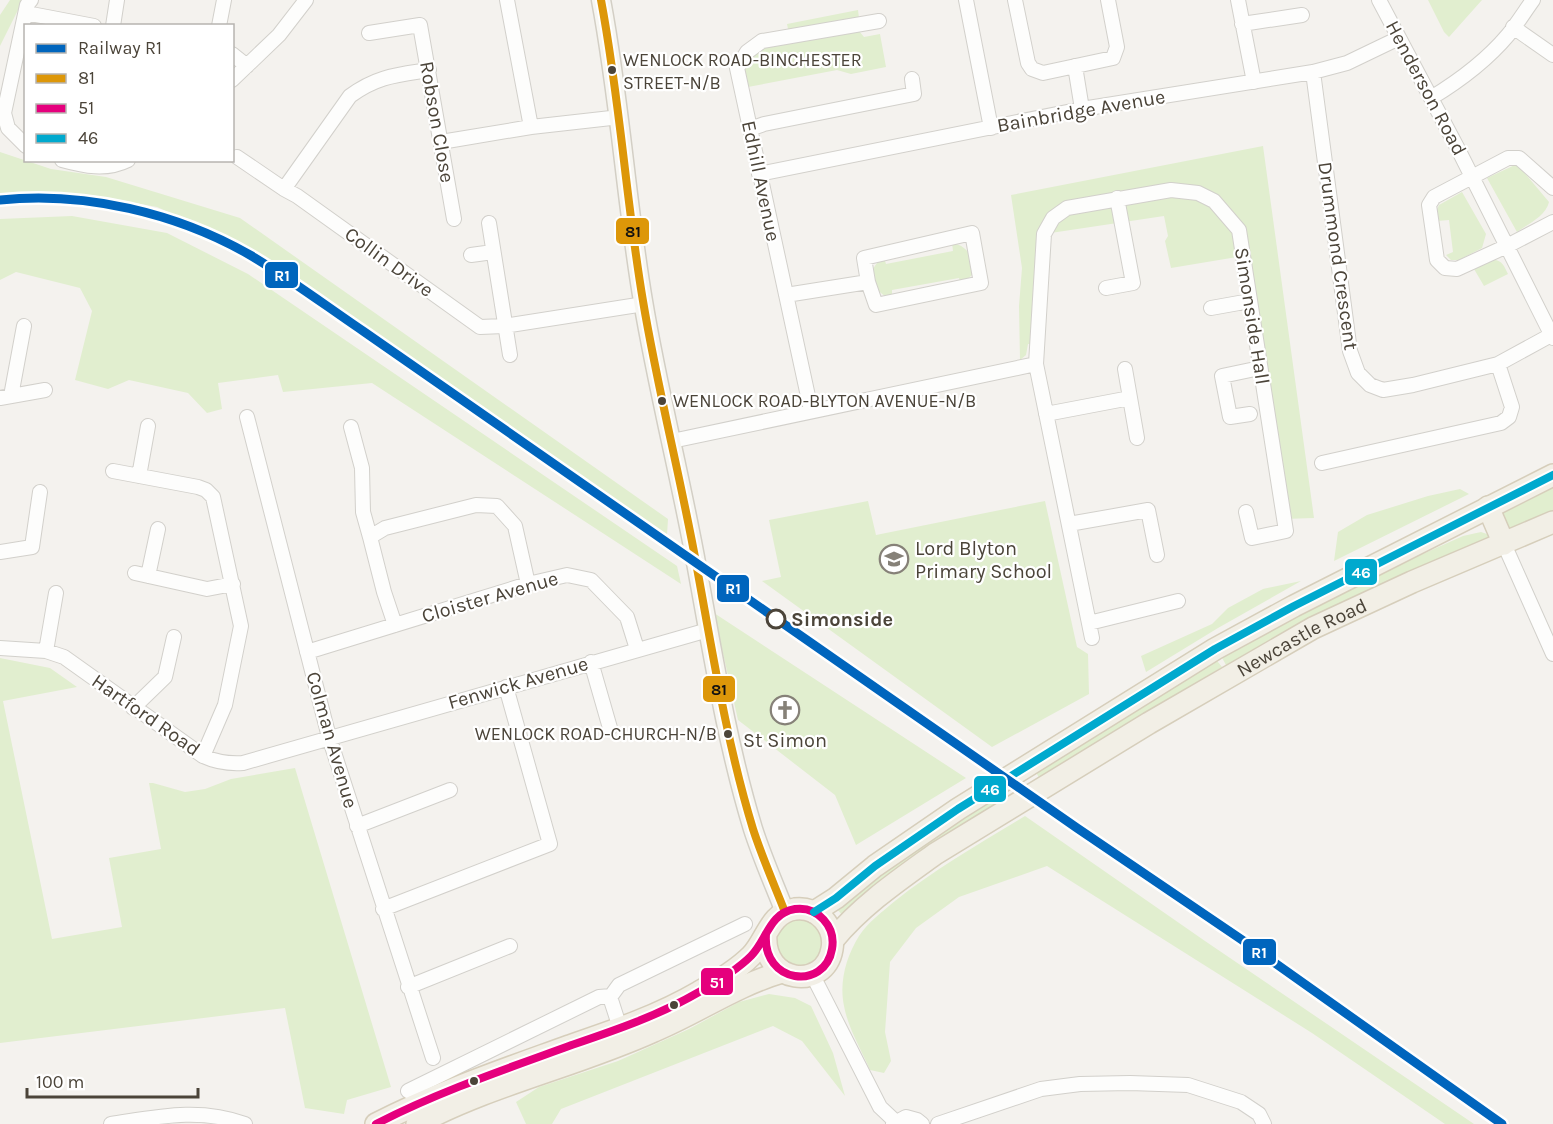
<svg xmlns="http://www.w3.org/2000/svg" width="1553" height="1124" font-family="Karla,sans-serif">
<style>
.green{fill:#e1eecf}
.lines{fill:none;stroke-linecap:round;stroke-linejoin:round}
.street-casing{stroke:#d2d0cb;stroke-width:16}
.secondary-casing{stroke:#d3cfc5;stroke-width:21}
.primary-casing{stroke:#d6cebb;stroke-width:24}
.street{stroke:#fdfdfc;stroke-width:14}
.secondary{stroke:#f7f6f1;stroke-width:18}
.primary{stroke:#f2efe6;stroke-width:21}
.bus-1-casing{stroke:#fff;stroke-width:12}
.bus-2-casing{stroke:#fff;stroke-width:12}
.bus-3-casing{stroke:#fff;stroke-width:12}
.bus-1{stroke:#dd9709;stroke-width:8}
.bus-2{stroke:#e5007d;stroke-width:8}
.bus-3{stroke:#00a9ce;stroke-width:8}
.rail-1-casing{stroke:#fff;stroke-width:14}
.rail-1{stroke:#0065bd;stroke-width:9}
.bus-dot{fill:#4b4439;stroke:#fff;stroke-width:2}
.stop-dot{fill:#fff;stroke:#4b4439;stroke-width:3}
.labels{text-anchor:middle;dominant-baseline:central;stroke-width:4.5;stroke-linejoin:round;paint-order:stroke}
.bus-label{font-size:18px;fill:#4b4439;stroke:#fff;text-anchor:start}
.street-label{font-size:20px;fill:#4b4439;stroke:#fff}
.poi-label{font-size:20px;fill:#4b4439;stroke:#fff;text-anchor:start}
.stop-label{font-size:20px;font-weight:bold;fill:#4b4439;stroke:#fff;text-anchor:start}
.line-badge{stroke:#fff;stroke-width:2}
.badge-label{font-size:16px;text-anchor:middle;font-weight:bold;fill:#fff}
.pale-badge-label{font-size:16px;text-anchor:middle;font-weight:bold;fill:#111}
</style>
<rect width="100%" height="100%" fill="#f4f2ee"/>
<!-- green -->
<path class="green" d="M10,0H23L0,46V15Z
M1428,0H1482L1449,37L1444,32Z
M858,10L859,18L789,34L787,24Z
M855,31H859L864,37L880,34L886,67L851,74L837,70L748,87L744,66L759,49Z
M1263,146L1314,518L1284,519L1243,256L1171,268L1165,241L1168,236L1164,216L1044,234L1031,344H1028L1026,355L1020,360L1019,306L1022,268L1011,195Z
M0,152L51,169L106,177L240,218L668,519L667,535L253,250L157,207L91,195L0,194Z
M1517,164L1549,202C1546,216 1528,224 1517,232L1487,178Z
M1462,192L1486,234L1482,248L1459,260H1451L1446,255L1453,252L1449,220L1437,221L1436,212L1439,205Z
M72,216L167,233L248,274L677,566L681,584L372,383L283,392L278,375L218,383L222,409L207,413L188,393L129,380L108,389L75,380L92,311L80,288L16,272L0,280V219Z
M952,243C969,246 975,259 972,275L961,285L959,278L892,290V299C872,293 863,269 884,258L886,264L953,251Z
M1492,260C1502,259 1504,266 1508,274L1484,286L1474,269Z
M1553,483V514L1513,531L1506,526L1502,516L1506,505Z
M1460,489L1469,494L1334,561L1338,532L1367,515L1428,496Z
M868,501L876,535L1045,501L1077,647L1088,654L1089,694L992,747L762,581L781,577L769,520Z
M1481,532L1493,536L1351,599L1226,665L1220,654L1331,595L1463,536Z
M1301,581L1218,628L1146,672L1141,656L1212,624L1228,608L1263,589Z
M714,613L966,778L856,845L835,795L738,720Z
M1214,657L1222,667L1040,779L1035,771Z
M0,658L50,668L77,687L3,701L52,939L122,927L109,858L161,849L149,783H153L185,792L205,789L231,779L295,768L391,1087L347,1100L344,1114L305,1108L285,1008L0,1043Z
M998,794L1004,800L900,865L843,916L836,908L873,874Z
M1025,816L1205,941L1474,1124H1445L1312,1033L1047,866L959,897L916,928L890,962L885,1032L891,1061L884,1073L870,1070C861,1049 848,1028 844,1006C839,982 846,957 859,936C868,922 882,912 895,901C935,869 981,843 1025,816Z
M798,917C802,918 808,919 812,921C836,933 818,975 793,966C789,965 784,962 780,960C772,930 771,932 798,917Z
M769,994L795,998L811,1006L833,1053L845,1096L802,1041L773,1026L561,1109L552,1124H526L516,1102L539,1087L618,1061L689,1029L739,1002Z"/>
<g class="lines">
<!-- street casing -->
<g class="street-casing">
<path id="street" d="M507,0L531,127
M966,0L991,128
M1015,0L1028,63L1032,69L1043,73L1113,58L1117,47L1108,0
M1238,0L1254,82
M1379,0L1458,149L1553,338
M26,13L94,26
M1242,24L1302,15
M113,26L117,0
M219,26L224,0
M1513,27L1553,55
M369,33L420,25L454,219
M232,54L247,66
M1075,66L1082,109
M429,70C397,75 377,76 350,96L284,189L297,196L480,327L504,326L644,304
M1313,72L1350,351L1358,373L1370,385L1383,390L1413,385L1498,364L1553,334
M232,80L279,35L306,0
M1431,98C1459,81 1487,60 1508,35C1517,24 1525,11 1533,0
M750,129L764,124L914,94L912,79
M441,142L531,127L620,117
M26,146L8,128L4,113L27,5L31,0
M237,157L284,189
M62,160C84,166 106,171 128,160
M759,174L1082,109L1313,72L1347,63L1399,38
M1553,188L1519,158H1508L1434,197L1429,205L1437,260L1445,268L1457,269L1507,246L1553,222
M489,223L510,355
M471,255L493,252
M1106,288L1133,283L1117,198
M786,295L868,282L864,258L972,233L981,283L876,305L868,282
M1211,308L1250,301
M1125,369L1137,438
M11,396L24,326
M0,398L45,390
M811,410L737,68L747,52L762,41L879,21
M1046,414L1130,398
M1250,414L1230,417L1222,376L1260,368
M247,417L329,737L433,1058
M351,427L362,468L363,512L370,537
M672,441L1036,364
M1322,463L1501,423L1509,417L1512,407L1498,364
M113,471L198,487L206,490L213,497L241,626L225,705L203,756
M139,476L148,426
M1069,524L1148,510L1157,555
M1504,544L1553,654
M0,552L32,547L40,492
M135,573L207,589L233,584
M148,576L158,529
M1089,623L1178,601
M395,625L384,592L370,537L385,528L476,505L497,506L515,526L528,584
M1092,638L1036,364L1044,234L1053,218L1067,208L1171,190L1198,193L1214,201L1239,230L1286,531L1252,538L1246,512
M0,648L46,651L64,657L203,756C216,762 228,764 243,763L708,630
M46,651L56,593
M307,652L528,584L567,575L591,580L627,617L637,649
M591,662L610,728
M133,708L165,677L174,637
M357,826L450,790
M383,909L550,844L506,687
M812,974L880,1107L896,1122
M408,987L510,946
M620,1028L611,1000V996L619,985L745,924
M408,1091L599,997L611,996
M111,1124C157,1117 199,1107 245,1124
M893,1124L906,1117L917,1120L922,1124
M938,1124L1041,1089L1080,1084L1130,1083L1188,1085L1241,1102L1259,1114L1264,1124"/>
</g>
<!-- secondary casing -->
<g class="secondary-casing">
<path id="secondary" d="M601,0C620,100 626,201 643,301C658,391 681,479 697,568C713,655 727,744 753,829C762,857 774,884 785,912"/>
</g>
<!-- primary casing -->
<g class="primary-casing">
<g id="primary">
<path d="M1488,507L1504,544"/>
<path d="M814,912L836,898L875,866L958,809L1215,649L1294,606L1553,475"/>
<path id="s1" d="M833,940C862,905 899,880 935,854L1149,723L1313,628L1412,582L1553,522"/>
<path d="M376,1124C438,1092 503,1070 569,1046C613,1031 658,1016 699,992C717,982 736,971 751,956C767,940 769,913 795,909C818,906 836,927 832,949C825,991 762,984 766,934"/>
<path d="M417,1124C492,1084 577,1066 654,1031C699,1012 735,986 782,972"/>
</g>
</g>
<!-- street -->
<use href="#street" class="street"/>
<!-- secondary -->
<use href="#secondary" class="secondary"/>
<!-- primary -->
<use href="#primary" class="primary"/>
<!-- bus-1 casing -->
<g class="bus-1-casing">
<path id="bus-1" d="M601,0C620,100 626,201 643,301C658,391 681,479 697,568C713,655 727,744 753,829C762,857 774,884 785,912"/>
</g>
<!-- bus-2 casing -->
<g class="bus-2-casing">
<path id="bus-2" d="M376,1124C438,1092 503,1070 569,1046C613,1031 658,1016 699,992C717,982 736,971 751,956C767,940 769,913 795,909C818,906 836,927 832,949C825,991 762,984 766,934"/>
</g>
<!-- bus-3 casing -->
<g class="bus-3-casing">
<path id="bus-3" d="M814,912L836,898L875,866L958,809L1215,649L1294,606L1553,475"/>
</g>
<!-- bus-1 -->
<use href="#bus-1" class="bus-1"/>
<!-- bus-2 -->
<use href="#bus-2" class="bus-2"/>
<!-- bus-3 -->
<use href="#bus-3" class="bus-3"/>
<!-- rail-1 casing -->
<g class="rail-1-casing">
<path id="rail-1" d="M0,200C84,191 177,213 250,255C289,278 326,306 363,331L1077,828L1251,946L1502,1124"/>
</g>
<!-- rail-1 -->
<use href="#rail-1" class="rail-1"/>
</g>
<!-- icons -->
<defs>
<g id="school-ring" transform="scale(1.5)"><circle r="9.5" fill="#fff" stroke="#868178" stroke-width="1.5"/><path d="M0-5L7-2L0 1L-7-2ZM-4 1L0 2.5L4 1V4Q0 6-4 4Z" fill="#868178"/></g>
<g id="church-ring" transform="scale(1.5)"><circle r="9.5" fill="#fff" stroke="#868178" stroke-width="1.5"/><path d="M-1.2-6h2.4v3.5h3.3v2.4h-3.3V6h-2.4V-.1h-3.3v-2.4h3.3Z" fill="#868178"/></g>
</defs>
<g fill-rule="evenodd">
<use href="#school-ring" x="894" y="559"/>
<use href="#church-ring" x="785" y="710"/>
</g>
<!-- markers -->
<g class="bus-dot">
<circle cx="612" cy="70" r="5"/>
<circle cx="662" cy="401" r="5"/>
<circle cx="728" cy="734" r="5"/>
<circle cx="674" cy="1005" r="5"/>
<circle cx="474" cy="1081" r="5"/>
</g>
<circle class="stop-dot" cx="776" cy="619" r="9"/>
<g class="labels">
<!-- bus labels -->
<g class="bus-label">
<text x="623" y="60">WENLOCK ROAD-BINCHESTER<tspan x="623" dy="23">STREET-N/B</tspan></text>
<text x="673" y="401">WENLOCK ROAD-BLYTON AVENUE-N/B</text>
<text x="717" y="734" text-anchor="end">WENLOCK ROAD-CHURCH-N/B</text>
</g>
<!-- street labels -->
<g class="street-label">
<text transform="translate(1426 88) rotate(62)">Henderson Road</text>
<text transform="translate(1081 111) rotate(-10)">Bainbridge Avenue</text>
<text transform="translate(437 122) rotate(80)">Robson Close</text>
<text transform="translate(761 181) rotate(78)">Edhill Avenue</text>
<text transform="translate(1338 256) rotate(82)">Drummond Crescent</text>
<text transform="translate(389 262) rotate(36)">Collin Drive</text>
<text transform="translate(1252 316) rotate(81)">Simonside Hall</text>
<text transform="translate(490 597) rotate(-16)">Cloister Avenue</text>
<text stroke="none"><textPath href="#s1" startOffset="560">Newcastle Road</textPath></text>
<text transform="translate(518 683) rotate(-16)">Fenwick Avenue</text>
<text transform="translate(146 715) rotate(35)">Hartford Road</text>
<text transform="translate(332 740) rotate(74)">Colman Avenue</text>
</g>
<!-- poi labels -->
<g class="poi-label">
<text x="915" y="548">Lord Blyton<tspan x="915" dy="23">Primary School</tspan></text>
<text x="785" y="740" text-anchor="middle">St Simon</text>
</g>
<!-- stop labels -->
<g class="stop-label">
<text x="791" y="619">Simonside</text>
</g>
</g>
<g class="line-badge">
<rect x="615" y="217" width="35" height="28" rx="6" fill="#dd9709"/>
<rect x="264" y="261" width="35" height="28" rx="6" fill="#0065bd"/>
<rect x="1344" y="558" width="34" height="28" rx="6" fill="#00a9ce"/>
<rect x="716" y="574" width="34" height="29" rx="6" fill="#0065bd"/>
<rect x="702" y="675" width="34" height="28" rx="6" fill="#dd9709"/>
<rect x="973" y="775" width="34" height="28" rx="6" fill="#00a9ce"/>
<rect x="1242" y="938" width="35" height="28" rx="6" fill="#0065bd"/>
<rect x="700" y="967" width="34" height="29" rx="6" fill="#e5007d"/>
</g>
<g class="badge-label">
<text x="282" y="281">R1</text>
<text x="1361" y="578">46</text>
<text x="733" y="594">R1</text>
<text x="990" y="795">46</text>
<text x="1259" y="958">R1</text>
<text x="717" y="988">51</text>
</g>
<g class="pale-badge-label">
<text x="633" y="237">81</text>
<text x="719" y="695">81</text>
</g>
<!-- legend -->
<rect x="24" y="24" width="210" height="138" fill="#ffffff" stroke="#b7b4b0" stroke-width="1.5"/>
<rect x="36" y="44" width="30" height="9" fill="#0065bd" stroke="#b7b4b0" stroke-width="1.5"/>
<text x="78" y="54" font-size="18" fill="#4b4439">Railway R1</text>
<rect x="36" y="74" width="30" height="9" fill="#dd9709" stroke="#b7b4b0" stroke-width="1.5"/>
<text x="78" y="84" font-size="18" fill="#4b4439">81</text>
<rect x="36" y="104" width="30" height="9" fill="#e5007d" stroke="#b7b4b0" stroke-width="1.5"/>
<text x="78" y="114" font-size="18" fill="#4b4439">51</text>
<rect x="36" y="134" width="30" height="9" fill="#00a9ce" stroke="#b7b4b0" stroke-width="1.5"/>
<text x="78" y="144" font-size="18" fill="#4b4439">46</text>
<!-- scale -->
<path d="M27 1088v9h171v-9" fill="none" stroke="#4b4439" stroke-width="3"/>
<text x="36" y="1088" font-size="18" fill="#4b4439" stroke="#ffffff" stroke-width="4.5" paint-order="stroke">100 m</text>
</svg>
